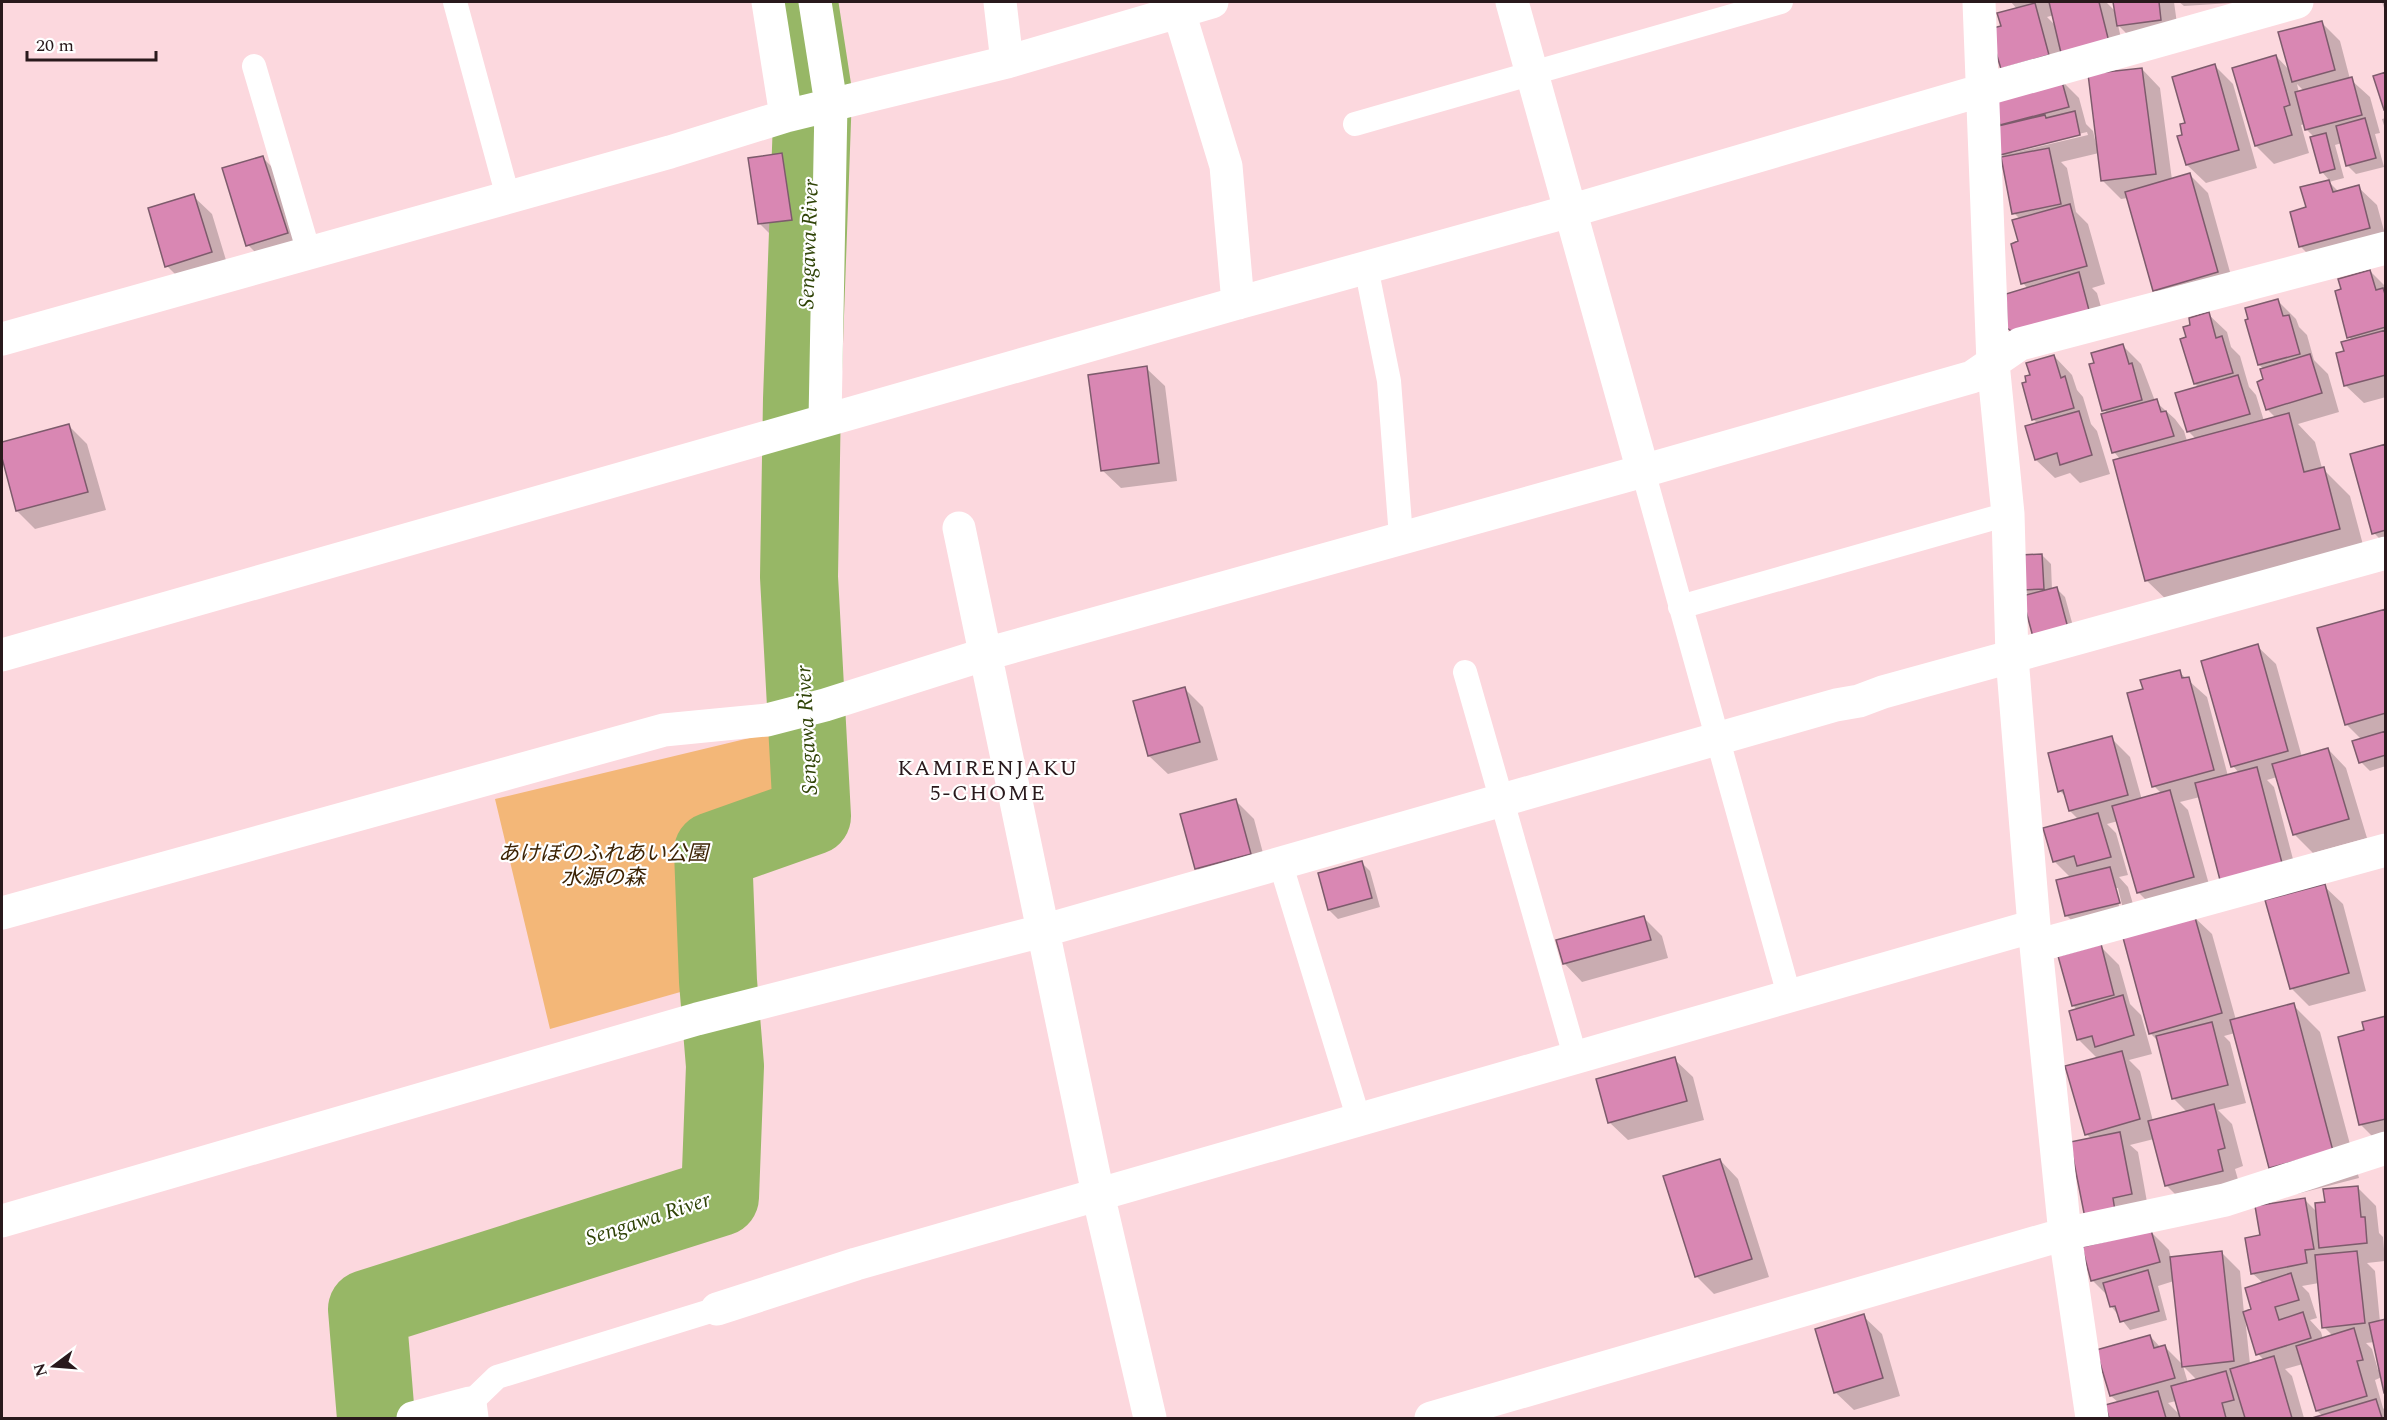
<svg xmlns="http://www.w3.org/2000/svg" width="2387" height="1420" font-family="Spectral,'Noto Sans JP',serif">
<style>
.green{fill:#f3b778}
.shadow{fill:#0003;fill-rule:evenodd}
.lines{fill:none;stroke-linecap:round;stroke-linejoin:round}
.river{stroke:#97b766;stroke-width:78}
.building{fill:#d987b3;stroke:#7d5b6c;stroke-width:1.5}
.lane{stroke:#fff;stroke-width:24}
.street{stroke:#fff;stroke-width:33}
.labels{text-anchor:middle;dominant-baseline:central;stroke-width:4.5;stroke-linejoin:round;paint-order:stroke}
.park-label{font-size:21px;font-style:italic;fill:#3c2304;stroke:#fff}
.water-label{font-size:22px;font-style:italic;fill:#2f4306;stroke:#fff}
.neighbourhood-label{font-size:22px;letter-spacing:1.5px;fill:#29191c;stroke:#fff}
</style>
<rect width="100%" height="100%" fill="#fcd8de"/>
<!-- green -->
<path class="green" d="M779,731V821L692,850L691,989L550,1029L495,799Z"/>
<!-- shadow -->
<path class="shadow" d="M2011,2H2106L2116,12L2115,2H2174L2179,38L2137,44L2118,25L2126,60L2067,74L2003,27L2017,9ZM2054,15L2056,26L2047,17Z
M2179,2H2231V3L2184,6Z
M2382,2H2386V14Z
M2322,23L2340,41L2350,79L2370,97L2380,133L2375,134L2384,167L2356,174L2347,165L2342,143L2335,145L2344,178L2329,182L2339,192L2358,187L2377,205L2386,238L2319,265L2300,246L2307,209L2302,188L2330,181L2322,172L2314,137L2306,129L2305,124L2301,125L2309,153L2274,164L2256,146L2276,56L2291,72ZM2297,84L2304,91L2299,93Z
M2215,66L2233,84L2257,168L2206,183L2187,165L2179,137L2184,136L2187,124Z
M2142,69L2160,88L2172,180L2190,175L2208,193L2235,290L2173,308L2155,290L2128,198L2121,199L2103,181L2099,153L2061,162L2067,168L2076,212L2088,224L2105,284L2092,288L2097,293L2108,332L2028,289L2023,283L2020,219L2014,213L2005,158L2001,154L2002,127L1995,97L2061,80L2079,98L2086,124L2093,131L2096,144L2098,143ZM2087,132L2088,135L2012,153V150Z
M2386,118V132L2382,119Z
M782,154L800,173L809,238L778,242L760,224Z
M262,157L281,176L305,251L266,263L248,245Z
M193,196L212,214L229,270L185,284L167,266Z
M2370,271L2386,287V397L2364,403L2345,385V352L2352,340L2349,337L2343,290Z
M2278,301L2296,319L2299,327L2307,335L2314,360L2328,374L2339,412L2298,424L2315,442L2322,468L2350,496L2366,556L2174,607L2146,580L2120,459L2114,452L2108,414L2104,410L2123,346L2141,364L2155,401L2175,419L2184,431L2187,441L2196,439L2189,432L2177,394L2199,388L2195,384L2188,338L2192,326L2208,314L2227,332L2231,347L2240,356L2249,387L2256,395L2264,421L2276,418L2267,409L2264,369L2259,365Z
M2054,356L2072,375L2077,390L2083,397L2091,424L2097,431L2110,474L2080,483L2070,473L2055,478L2036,460L2038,424L2034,420L2024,384L2028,383L2032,376Z
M1146,368L1165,386L1177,481L1121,488L1102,470Z
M69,426L87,444L106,510L35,529L17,511L2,452V444Z
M2386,445V545L2374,533Z
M2042,555L2051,564L2052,590L2056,588L2065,597L2076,637L2023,590Z
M2386,610V766L2370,771L2361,762L2362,740L2346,724Z
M2257,646L2276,664L2302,757L2328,749L2346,768L2367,838L2313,853L2295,835L2277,777L2267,780L2274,787L2299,882L2200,797L2180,802L2188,810L2212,895L2157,911L2139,893L2118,821L2107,824L2116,833L2128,875L2119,877L2128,887L2138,921L2085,934L2067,916L2058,881L2071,878L2054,861L2079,820L2070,811L2067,798L2060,791L2111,738L2130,757L2142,800L2162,794L2154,786L2145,690L2179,672L2207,697L2228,776L2239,773L2233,766ZM2115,888H2118L2123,909L2120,910Z
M1185,689L1203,707L1218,760L1168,774L1149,756L1135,702Z
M1235,800L1254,819L1268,872L1215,887L1196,868Z
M1361,862L1370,871L1380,907L1338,919L1329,910Z
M2324,886L2343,904L2366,991L2309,1006L2291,988Z
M2193,916L2212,934L2236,1020L2293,1005L2320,1032L2359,1178L2297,1194L2270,1167L2235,1033L2224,1036L2230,1042L2246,1103L2218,1110L2232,1124L2243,1166L2235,1169L2241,1190L2185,1204L2166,1185L2154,1139L2130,1145L2138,1152L2149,1213L2105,1235L2092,1139L2086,1134L2098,1059L2078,1039L2077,1010L2073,1005L2100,946L2119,965L2130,1004L2141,1015L2152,1054L2129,1060L2140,1071L2153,1121L2187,1112L2173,1098L2159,1042L2150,1033Z
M1643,917L1662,936L1668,958L1582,982L1564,963Z
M2386,1017V1141L2379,1143L2360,1124L2366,1031Z
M1674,1059L1693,1077L1704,1120L1628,1140L1609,1122Z
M1720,1160L1738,1179L1769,1277L1714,1294L1696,1276Z
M2357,1187L2376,1206L2379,1233L2383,1237L2385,1261L2367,1263L2375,1271L2380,1322L2382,1377L2375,1380L2383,1408L2386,1411V1418H2315L2323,1416L2317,1411L2303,1364L2285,1369L2292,1376L2304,1418H2110L2107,1406L2119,1403L2111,1396L2098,1351L2150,1336L2161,1348L2165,1347L2183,1365L2174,1281L2158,1286L2167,1320L2130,1330L2111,1306L2108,1296L2092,1280L2150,1231L2169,1250L2171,1258L2222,1253L2240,1271L2244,1313L2253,1310L2263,1283L2252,1273L2262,1236L2304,1199L2317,1212L2326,1203ZM2319,1283L2324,1327L2333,1336L2323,1339L2321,1332L2310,1320L2317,1318L2309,1293L2302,1286ZM2245,1317L2258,1354L2264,1360L2250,1364ZM2375,1342L2381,1370H2378L2372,1349L2366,1343ZM2183,1366L2197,1380L2188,1383ZM2176,1401L2180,1415L2168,1403Z
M1863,1316L1882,1334L1900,1396L1854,1410L1835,1392Z"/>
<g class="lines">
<!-- river -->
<path class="river" d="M376,1418L367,1309L720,1197L725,1066L718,981L713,851L812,816L799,577L802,399L813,93L799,2"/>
</g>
<!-- building -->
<path class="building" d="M2049,2H2099L2109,42L2061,53Z
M2113,2H2159L2161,20L2117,26Z
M2035,3L2049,55L2001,69L1989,29L2001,26L1997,13Z
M2322,21L2335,70L2292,82L2278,32Z
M2276,55L2290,105L2284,107L2292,135L2255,146L2232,68Z
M2215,64L2239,150L2186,165L2177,136L2182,135L2180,124L2185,123L2172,77Z
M2142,68L2156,174L2101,181L2088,74Z
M2386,72V109L2384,110L2373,76Z
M2352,77L2362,115L2305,130L2295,92Z
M2061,78L2069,107L2000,125L1993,96Z
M2075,111L2080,135L2000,155L1994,127L2045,115L2046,118Z
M2365,118L2376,158L2346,166L2336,126Z
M2326,133L2335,169L2320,173L2310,137Z
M2049,148L2061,204L2012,214L2001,157Z
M782,153L792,220L758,224L748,158Z
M263,156L288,233L246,246L222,168Z
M2190,173L2218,272L2153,291L2125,192Z
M2329,180L2333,192L2359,185L2370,228L2299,247L2290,212L2306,207L2300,187Z
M194,194L212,252L165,267L148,208Z
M2070,204L2087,266L2021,284L2011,244L2018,241L2012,220Z
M2370,270L2376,290L2383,288L2386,297V327L2347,338L2335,291L2341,289L2338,279Z
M2079,272L2090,314L2017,335L2007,328L2006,294Z
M2278,299L2283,316L2289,315L2300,354L2258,365L2245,320L2248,319L2245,308Z
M2209,312L2216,338L2222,336L2233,373L2194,384L2180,339L2186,337L2183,327L2190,325L2189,318Z
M2386,330V375L2344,386L2336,353L2344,351L2341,342Z
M2123,344L2129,364L2132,363L2142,400L2102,411L2089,364L2094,363L2091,353Z
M2310,354L2322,393L2266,410L2257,382L2263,379L2260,369Z
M2054,355L2061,378L2065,376L2074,408L2032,420L2022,383L2026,382L2025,376L2030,375L2026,363Z
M1147,366L1159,463L1101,471L1088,375Z
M2238,375L2250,414L2187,432L2175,393Z
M2157,399L2161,412L2166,411L2174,436L2112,453L2101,414Z
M2079,411L2092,455L2060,465L2057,453L2035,460L2025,426Z
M2289,413L2304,472L2324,467L2340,529L2145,581L2113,460Z
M69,424L88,492L16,511L2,458V442Z
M2386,444V530L2372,534L2350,454Z
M2042,554L2044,589L2022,590L2020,555Z
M2057,587L2068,628L2033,637L2022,596Z
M2386,609V713L2345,725L2317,628Z
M2258,644L2288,751L2231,767L2201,661Z
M2180,670L2182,678L2189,677L2214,770L2152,787L2127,693L2143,689L2140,680Z
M1185,687L1200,742L1148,756L1133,701Z
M2386,731V755L2359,763L2352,741Z
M2112,736L2128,795L2069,811L2063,790L2058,792L2048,753Z
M2328,748L2349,819L2293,835L2272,764Z
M2257,767L2282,863L2220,880L2195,783Z
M2170,790L2194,877L2137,893L2112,806Z
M1236,799L1251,854L1195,869L1180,814Z
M2098,813L2111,857L2077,866L2074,856L2053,862L2043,828Z
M1362,861L1372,898L1328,910L1318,873Z
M2110,867L2120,903L2065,916L2056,880Z
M2325,884L2349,973L2290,989L2265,900Z
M2194,914L2222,1013L2149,1034L2122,934Z
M1644,916L1651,940L1563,964L1556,940Z
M2101,944L2114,995L2072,1006L2058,956Z
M2123,995L2134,1035L2095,1047L2092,1036L2077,1040L2069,1011Z
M2294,1003L2333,1151L2269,1168L2230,1020Z
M2386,1016V1119L2359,1125L2338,1037L2364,1030L2362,1022Z
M2212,1022L2228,1085L2172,1099L2156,1036Z
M2122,1051L2140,1119L2085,1135L2065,1066Z
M1675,1057L1687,1101L1608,1123L1596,1079Z
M2214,1104L2225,1148L2218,1150L2223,1171L2165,1186L2148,1121Z
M2120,1132L2132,1194L2113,1198L2115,1211L2085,1218L2070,1142Z
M1720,1159L1752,1259L1695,1277L1663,1176Z
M2358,1186L2361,1217H2365L2367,1243L2319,1248L2315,1203L2325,1202L2323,1189Z
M2305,1198L2314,1249L2305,1250L2307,1263L2251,1274L2245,1238L2260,1235L2255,1206Z
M2151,1230L2160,1262L2091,1281L2082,1247Z
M2222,1251L2234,1361L2182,1367L2170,1257Z
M2357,1251L2365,1323L2322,1328L2315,1255Z
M2148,1270L2159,1311L2120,1322L2115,1306L2110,1307L2103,1283Z
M2291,1273L2299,1300L2275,1307L2279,1320L2303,1312L2311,1338L2256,1355L2243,1312L2251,1309L2245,1288Z
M1864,1314L1883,1378L1834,1393L1815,1329Z
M2386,1319V1393H2384L2369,1323Z
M2354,1328L2363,1360L2357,1361L2367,1396L2316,1411L2296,1346Z
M2150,1335L2154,1348L2165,1345L2175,1378L2110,1396L2096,1350Z
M2274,1356L2292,1418H2245L2230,1369Z
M2226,1371L2234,1400L2222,1403L2226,1418H2180L2171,1386Z
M2158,1391L2166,1418H2109L2105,1405Z
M2376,1399L2382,1418H2312Z"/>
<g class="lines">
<!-- lane -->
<path class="lane" d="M455,2L508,197
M254,66L309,253
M1355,124L1781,2
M1366,267L1389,381L1401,537
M1643,471L1789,995
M1680,607L2008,514
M1465,672L1575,1056
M1280,862L1359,1120
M470,1403L497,1377L717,1309"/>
<!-- street -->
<path class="street" d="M768,2L786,116
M815,2L831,104L825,420
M1000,2L1007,62
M1176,2L1226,166L1238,303
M1512,2L1643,471
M1979,2L1993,363L2008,514L2012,657L2034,926L2065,1234L2092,1418
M2,339L670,152L786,116L1007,62L1212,2
M959,528L1098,1194L1150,1418
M2,655L1238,303L1570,211L1983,90L2297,2
M2,913L664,730L767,720L825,705L986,654L1643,471L1972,377L2020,344L2386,248
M2036,946L2386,850
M2,1221L697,1019L1042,931L1836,705L1859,701L1883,692L2386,553
M717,1309L856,1264L2034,926
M413,1418L470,1403L472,1418
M1431,1418L2065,1234L2225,1200L2386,1148"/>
</g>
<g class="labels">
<!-- park labels -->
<g class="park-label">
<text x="603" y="854">あけぼのふれあい公園<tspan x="603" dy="24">水源の森</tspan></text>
</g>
<!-- water labels -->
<g class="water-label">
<text transform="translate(809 244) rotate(-88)">Sengawa River</text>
<text transform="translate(807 730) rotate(-93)">Sengawa River</text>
<text transform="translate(648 1219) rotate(-18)">Sengawa River</text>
</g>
<!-- neighbourhood labels -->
<g class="neighbourhood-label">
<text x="988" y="768">KAMIRENJAKU<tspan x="988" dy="25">5-CHOME</tspan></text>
</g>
</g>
<!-- border -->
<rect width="2387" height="1420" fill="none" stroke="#29191c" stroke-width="6"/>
<!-- north arrow -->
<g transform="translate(54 1366) rotate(254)" stroke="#ffffff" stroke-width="4.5" paint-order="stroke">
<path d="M0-4.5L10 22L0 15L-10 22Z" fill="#29191c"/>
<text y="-9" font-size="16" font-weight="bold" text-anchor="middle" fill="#29191c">N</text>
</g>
<!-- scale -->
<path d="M27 51v9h129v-9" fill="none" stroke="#29191c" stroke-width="3"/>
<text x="36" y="51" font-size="18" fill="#29191c" stroke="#ffffff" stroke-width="4.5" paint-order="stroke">20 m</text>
</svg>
